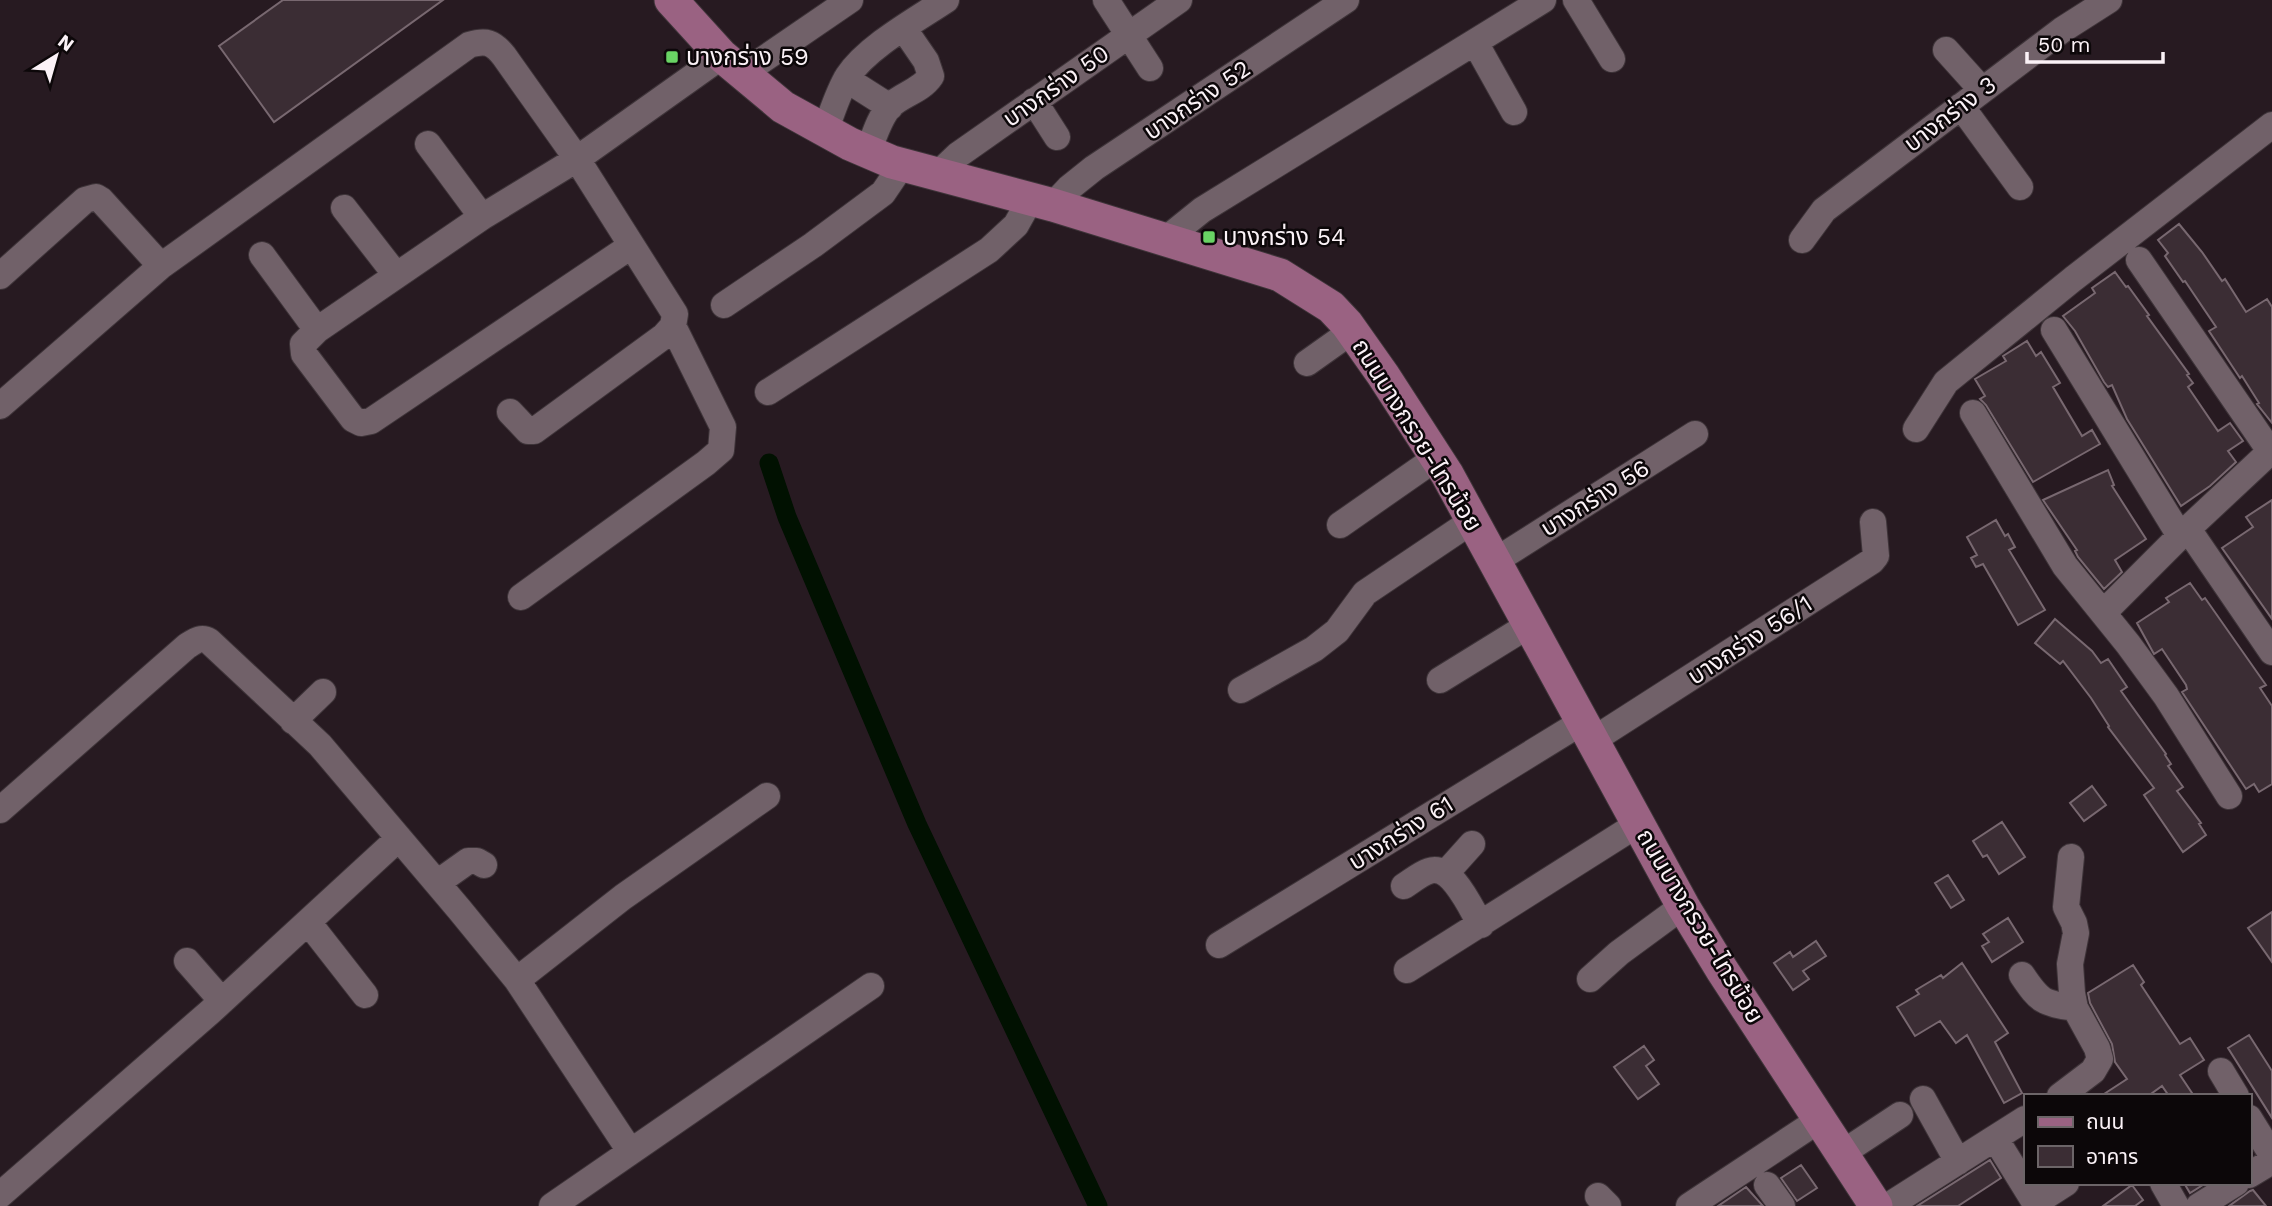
<svg xmlns="http://www.w3.org/2000/svg" width="2272" height="1206" font-family="'Work Sans','Noto Sans Thai',sans-serif">
<style>
.lines{fill:none;stroke-linecap:round;stroke-linejoin:round}
.canal{stroke:#011101;stroke-width:19}
.building{fill:#3b2d34;stroke:#786870;stroke-width:2}
.minor-casing{stroke:#3e3439;stroke-width:28}
.major-casing{stroke:#3e3439;stroke-width:35}
.minor{stroke:#716169;stroke-width:26}
.major{stroke:#9a6282;stroke-width:33}
.poi-dot{fill:#69d364;stroke:#0c0709;stroke-width:2.5}
.labels{text-anchor:middle;dominant-baseline:central;stroke-width:5;stroke-linejoin:round;paint-order:stroke}
.poi-label{font-size:24px;fill:#fbf2f7;stroke:#0c0709;text-anchor:start}
.street-label{font-size:24px;fill:#fbf2f7;stroke:#0c0709}
</style>
<rect width="100%" height="100%" fill="#271a21"/>
<g class="lines">
<!-- canal -->
<path class="canal" d="M769,463L787,517L917,824L1098,1206"/>
</g>
<!-- building -->
<path class="building" d="M283,0H443L274,122L219,46Z
M2179,224L2202,252L2222,281L2225,279L2246,312L2267,299L2272,307V423L2257,404L2259,403L2242,376L2240,378L2209,331L2216,327L2185,281L2183,282L2165,256L2168,253L2158,240Z
M2115,272L2126,287L2128,286L2149,315L2147,316L2189,374L2187,375L2193,383L2188,387L2218,431L2230,423L2243,441L2228,451L2236,462L2210,486L2181,506L2127,419L2112,385L2108,387L2104,382L2075,331L2063,316L2095,293L2092,288Z
M2027,341L2036,356L2041,352L2060,383L2053,387L2082,436L2092,430L2100,444L2033,482L1986,405L1980,399L1985,396L1975,379L2006,361L2003,356Z
M2108,470L2114,485L2112,486L2146,539L2115,560L2122,572L2104,589L2078,557L2075,551L2077,550L2043,500Z
M2272,500V619L2222,548L2253,527L2246,517Z
M1996,520L2005,536L2008,534L2015,547L2009,550L2045,610L2018,625L1983,564L1976,567L1971,558L1977,555L1967,537Z
M2190,583L2202,600L2205,598L2266,685L2260,688L2272,706V784L2259,792L2254,784L2246,789L2182,692L2187,689L2186,685L2162,649L2154,654L2137,623L2169,602L2166,598Z
M2055,619L2092,651L2101,663L2108,659L2127,687L2121,691L2166,754L2165,755L2171,764L2168,766L2183,787L2177,791L2201,823L2199,824L2206,835L2183,852L2144,795L2154,788L2108,727L2109,726L2091,698L2063,661L2060,664L2035,643Z
M2092,786L2106,805L2084,821L2070,803Z
M2002,822L2025,857L1999,874L1987,855L1983,857L1973,841Z
M1948,875L1964,900L1951,908L1935,883Z
M2272,912V962L2248,928Z
M2008,918L2023,942L1992,962L1982,946L1989,942L1983,934Z
M1816,941L1826,956L1803,971L1809,979L1793,990L1774,963L1790,952L1793,957Z
M1962,963L2008,1033L1995,1042L2022,1093L2004,1103L1967,1035L1956,1043L1940,1021L1915,1036L1897,1007L1919,994L1916,990L1941,975L1943,978Z
M2133,965L2144,982L2141,985L2180,1044L2190,1038L2204,1060L2180,1075L2194,1096H2169L2162,1086L2148,1096H2101L2127,1079L2115,1062L2112,1044L2090,1003L2088,993Z
M2249,1035L2272,1071V1118L2228,1048Z
M1644,1046L1654,1060L1646,1066L1659,1084L1638,1099L1614,1067Z
M1990,1160L2001,1178L1958,1206H1917Z
M1801,1165L1817,1188L1797,1201L1781,1178Z
M2184,1183H2206L2190,1193Z
M2132,1185L2143,1200L2135,1206H2103Z
M1746,1187L1763,1206H1718Z
M2253,1190L2266,1206H2229L2250,1191Z"/>
<g class="lines">
<!-- minor casing -->
<g class="minor-casing">
<path id="minor" d="M1106,0L1150,68
M1576,0L1612,59
M1476,44L1514,112
M1946,50L1982,90
M742,74L850,0
M846,79L890,107
M1034,101L1057,137
M1961,106L2020,187
M825,131C832,113 838,92 848,76C867,47 916,20 946,0
M428,144L482,217
M868,152C874,137 879,118 890,106C902,94 921,91 931,76L926,61L904,29
M937,175L958,155L1179,0
M1053,205L1069,188L1094,168L1346,0
M344,208L396,275
M1166,239L1202,210L1543,0
M1802,240L1824,210L2062,30L2109,0
M631,246L371,421L361,423L353,419L304,354L303,344L317,330L482,217L577,159L722,56
M262,255L317,330
M2139,260L2272,454
M0,276L85,200L96,197L101,200L161,266
M724,305L813,245L883,193L902,165
M2054,330L2180,536
M1307,363L1352,331
M768,392L989,250L1016,225L1030,200
M0,406L161,266L469,45C486,40 493,42 504,56L577,159L675,314L673,326L664,336L534,431H528L510,412
M1973,413L2065,566L2128,644L2166,696L2229,796
M1916,429L1946,382L2073,279L2272,125
M1340,525L1436,458
M2188,529L2272,652
M1495,561L1695,434
M521,597L706,463L721,450L723,427L673,326
M2103,613L2180,536L2272,450
M1440,680L1529,625
M1241,690L1314,649L1337,631L1365,593L1472,521
M293,721L323,692
M1593,740L1872,561L1876,556L1873,522
M0,810L187,646C195,641 201,636 209,641L320,745L459,909L517,980L630,1151
M1446,873L1472,844
M437,883L468,861H477L484,865
M1404,886C1412,881 1420,874 1429,871C1452,863 1471,909 1481,925
M308,922L365,995
M1219,945L1582,722
M187,961L222,1001
M1407,970L1638,824
M2022,975C2040,1002 2043,1003 2075,1008
M1590,979L1619,953L1683,906
M517,980L623,897L767,796
M2221,1071L2236,1096
M2060,1096L2093,1071L2100,1059L2097,1048L2075,1008L2072,993L2070,964L2076,933L2074,923L2066,907L2071,857
M1923,1099L1958,1162
M2249,1118L2272,1155
M1995,1138L2025,1119
M1841,1154L1900,1115
M2249,1175L2272,1161
M2163,1183L2176,1206
M1767,1185L1782,1206
M0,1195L210,1012L399,838
M1598,1196L1608,1206
M2035,1203L2066,1183
M552,1206L871,986
M1689,1206L1819,1120
M1888,1206L1995,1138L2037,1206
M2199,1206L2236,1183"/>
</g>
<!-- major casing -->
<g class="major-casing">
<path id="major" d="M671,0L722,56L783,107L850,144L892,162L1053,205L1280,275L1331,307L1347,324L1383,375L1447,474L1683,906L1722,970L1876,1206"/>
</g>
<!-- minor -->
<use href="#minor" class="minor"/>
<!-- major -->
<use href="#major" class="major"/>
</g>
<!-- markers -->
<g class="poi-dot">
<rect x="665" y="50" width="14" height="14" rx="3.5"/>
<rect x="1202" y="230" width="14" height="14" rx="3.5"/>
</g>
<g class="labels">
<!-- poi labels -->
<g class="poi-label">
<text x="686" y="57">บางกร่าง 59</text>
<text x="1223" y="237">บางกร่าง 54</text>
</g>
<!-- street labels -->
<g class="street-label">
<text transform="translate(1056 86) rotate(-35)">บางกร่าง 50</text>
<text transform="translate(1197 100) rotate(-34)">บางกร่าง 52</text>
<text transform="translate(1950 114) rotate(-37)">บางกร่าง 3</text>
<text transform="translate(1417 435) rotate(58)">ถนนบางกรวย-ไทรน้อย</text>
<text transform="translate(1595 498) rotate(-32)">บางกร่าง 56</text>
<text transform="translate(1750 640) rotate(-33)">บางกร่าง 56/1</text>
<text transform="translate(1401 833) rotate(-32)">บางกร่าง 61</text>
<text transform="translate(1700 926) rotate(59)">ถนนบางกรวย-ไทรน้อย</text>
</g>
</g>
<!-- legend -->
<rect x="2024" y="1094" width="228" height="91" fill="#0c0709" stroke="#6c6568" stroke-width="2"/>
<rect x="2038" y="1117" width="35" height="10" fill="#9a6282" stroke="#6c6568" stroke-width="2"/>
<text x="2086" y="1129" font-size="21" fill="#fbf2f7">ถนน</text>
<rect x="2038" y="1146" width="35" height="21" fill="#3b2d34" stroke="#6c6568" stroke-width="2"/>
<text x="2086" y="1164" font-size="21" fill="#fbf2f7">อาคาร</text>
<!-- north arrow -->
<g transform="translate(56 56) rotate(37)" stroke="#0c0709" stroke-width="5" paint-order="stroke">
<path d="M0-5L12 26L0 18L-12 26Z" fill="#fbf2f7"/>
<text y="-10" font-size="19" font-weight="bold" text-anchor="middle" fill="#fbf2f7">N</text>
</g>
<!-- scale -->
<path d="M2027 52v10h136v-10" fill="none" stroke="#fbf2f7" stroke-width="3.5"/>
<text x="2038" y="52" font-size="21" fill="#fbf2f7" stroke="#0c0709" stroke-width="5" paint-order="stroke">50 m</text>
</svg>
